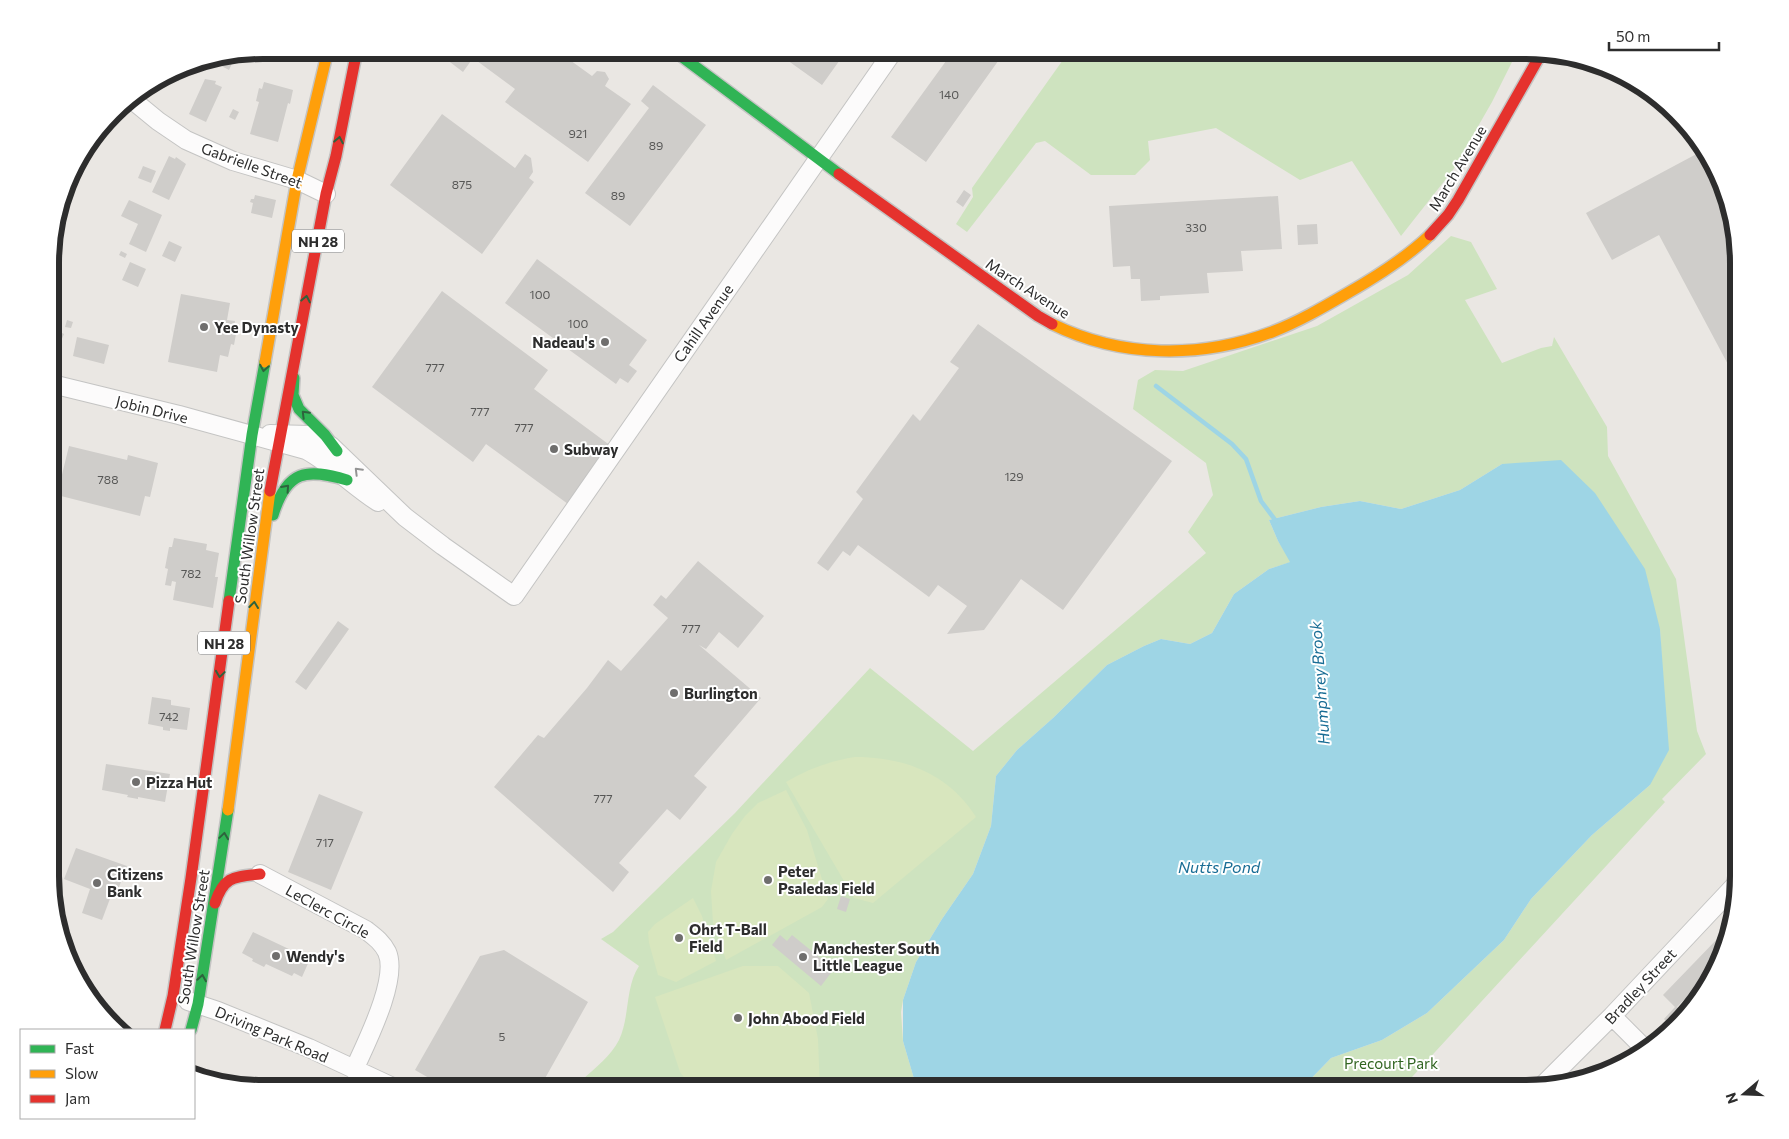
<svg xmlns="http://www.w3.org/2000/svg" width="1789" height="1139" font-family="Commissioner,sans-serif">
<style>
.green{fill:#cee3bf}
.pitch{fill:#d8e6be}
.water{fill:#9ed5e5}
.lines{fill:none;stroke-linecap:round;stroke-linejoin:round}
.stream{stroke:#9ed5e5;stroke-width:4.5}
.building{fill:#cfcdca}
.street-casing{stroke:#c4c4c3;stroke-width:20}
.fast-casing{stroke:#c4c4c3;stroke-width:14}
.slow-casing{stroke:#c4c4c3;stroke-width:14}
.jam-casing{stroke:#c4c4c3;stroke-width:14}
.street{stroke:#fcfbfb;stroke-width:18}
.fast{stroke:#30b455;stroke-width:11}
.slow{stroke:#ff9f0a;stroke-width:11}
.jam{stroke:#e5322d;stroke-width:11}
.oneway{stroke:#2e633d}
.oneway2{stroke:#949494}
.poi-dot{fill:#6f6e6d;stroke:#fff;stroke-width:2}
.labels{text-anchor:middle;dominant-baseline:central;stroke-width:4;stroke-linejoin:round;paint-order:stroke}
.number-label{font-size:12px;fill:#575756}
.shield{fill:#fff;stroke:#6c6c6c;stroke-width:1}
.shield-label{font-size:14px;font-weight:bold;fill:#2d2d2d}
.street-label{font-size:15px;fill:#2d2d2d;stroke:#fff}
.poi-label{font-size:15px;font-weight:bold;fill:#2d2d2d;stroke:#fff;text-anchor:start}
.park-label{font-size:15px;fill:#316521;stroke:#fff}
.water-label{font-size:16px;font-style:italic;fill:#196d95;stroke:#fff}
.rim{fill:none;stroke:#2d2d2d;stroke-width:6}
</style>
<rect width="100%" height="100%" fill="#eae7e3"/>
<!-- green -->
<path class="green" d="M1070,50H1518L1492,102L1453,170L1401,236L1352,161L1300,180L1216,128L1148,141L1150,160L1135,175H1091L1045,141L1036,143L967,232L956,224L973,197L972,188Z
M1451,236L1471,242L1497,289L1465,300L1502,363L1541,348L1552,346L1554,337L1607,427L1608,456L1676,579L1697,731L1706,754L1662,799L1665,802L1401,1089H1301L1331,1058L1382,1040L1427,1013L1504,940L1531,899L1592,835L1650,785L1663,688L1660,629L1502,464L1460,490L1401,509L1360,501L1321,507L1269,520L1278,541L1291,562L1269,569L1234,594L1212,633L1190,644L1161,639L1144,646L1107,665L1053,718L1017,750L996,776L991,826L973,874L942,919L916,962L903,1000L901,1012L903,1041L917,1089H588L582,1080C595,1068 611,1056 619,1040C630,1017 625,987 639,966L601,939L613,932L735,813L870,668L973,751L1206,553L1188,532L1213,495L1206,463L1133,409L1138,380L1155,370L1183,371L1317,326L1408,275Z"/>
<!-- pitch -->
<path class="pitch" d="M855,757C905,757 949,774 976,817L873,903L854,898L786,782C808,769 830,761 855,757Z
M786,790L807,830L828,899L822,907L726,960L713,923L711,891L716,862L732,834L745,816L758,803Z
M693,898L702,916L716,961L676,982L658,975L649,943L648,932L655,924Z
M743,966H778L809,993L818,1039L820,1089H693L680,1072L655,997Z"/>
<!-- water -->
<path class="water" d="M1561,460L1595,493L1645,569L1660,629L1669,750L1650,785L1592,835L1531,899L1504,940L1427,1013L1382,1040L1331,1058L1301,1089H917L903,1041V1000L916,962L942,919L973,874L991,826L996,776L1017,750L1053,718L1107,665L1144,646L1161,639L1190,644L1212,633L1234,594L1269,569L1290,562L1278,541L1269,520L1321,507L1360,501L1401,509L1460,490L1502,464Z"/>
<g class="lines">
<!-- stream -->
<path class="stream" d="M1156,386L1232,444L1246,459L1261,501L1276,521"/>
</g>
<!-- building -->
<path class="building" d="M447,50H556L592,76L597,71L605,72L609,79L605,86L631,104L588,162L505,102L515,89L473,58L463,72L442,56Z
M773,50H847L822,85Z
M954,50H1006L926,162L891,137Z
M236,55L229,70L210,60Z
M202,62L207,64L205,69L198,66L200,63Z
M182,66L186,67L179,81L168,75Z
M205,79L216,81L215,84L222,87L206,122L189,114Z
M264,82L293,90L290,104L288,103L278,142L250,134L259,102L256,101L259,88L262,89Z
M653,85L706,125L630,226L585,193L649,108L641,101Z
M233,109L239,112L235,120L229,117Z
M442,114L515,168L525,154L531,158L533,172L529,178L534,182L482,254L390,185Z
M1704,150L1711,157L1739,249V385L1659,235L1612,260L1586,213Z
M169,156L175,159L176,157L186,164L169,200L152,192Z
M143,166L156,171L151,183L138,178Z
M964,190L971,195L963,207L956,202Z
M255,195L276,200L272,218L251,213L253,203L250,202L251,199H254Z
M1278,196L1282,249L1241,251L1243,271L1207,273L1209,293L1160,296V300L1141,301L1140,279H1131L1130,266L1113,267L1109,206Z
M129,200L162,215L146,252L129,244L138,224L121,216Z
M1317,224L1318,244L1298,245L1297,225Z
M169,241L182,247L175,262L162,256Z
M121,251L127,254L125,258L119,255Z
M53,257L59,261L56,266L52,263Z
M537,259L647,340L629,365L637,371L628,383L620,378L616,384L505,303Z
M130,262L146,269L138,287L122,280Z
M442,291L548,370L534,389L611,446L568,504L486,444L473,462L372,387Z
M181,294L230,303L227,320L235,321L233,333L236,334L234,345L231,344L228,357L220,355L217,372L168,362Z
M67,320L73,322L71,328L65,327Z
M52,323L58,325L56,330L64,334L57,350L52,347Z
M978,324L1172,461L1063,610L1021,579L984,630L947,634L967,606L938,585L929,597L858,545L850,556L843,551L828,571L817,563L863,499L856,492L913,414L920,421L959,368L950,362Z
M77,337L109,345L104,364L73,356Z
M69,446L127,460L128,455L158,463L150,497L145,496L140,516L57,495Z
M174,538L207,544L206,550L219,553L215,577H218L213,608L173,600L176,582L172,581L171,586L165,585L168,569L165,568L169,547H172Z
M698,561L764,616L738,648L719,632L706,649L699,645L761,698L694,776L707,787L680,820L667,809L619,863L629,872L613,892L494,787L538,735L544,738L587,688L608,660L621,671L668,618L653,605L661,595L666,599Z
M338,621L349,629L306,690L295,682Z
M152,697L171,700V705L190,708L187,730L170,728V731L163,730V727L148,724Z
M106,764L170,774L165,802L138,797V799L127,797L128,795L102,790Z
M319,794L363,812L331,890L288,872Z
M76,848L127,866L119,887H118L114,897L111,896L102,920L82,913L90,889L64,879Z
M841,896L850,899L846,912L837,909Z
M253,932L310,959L302,977L294,973L292,976L266,964L264,967L252,961L253,959L242,953Z
M780,935L787,941L792,935L834,969L821,986L772,945Z
M1720,936L1728,945L1717,966L1677,1007L1683,1013L1670,1025L1664,1019L1675,1007L1663,995Z
M504,950L588,1002L539,1089H448L415,1070L480,956Z
M92,997L108,1003L105,1011Z"/>
<g class="lines">
<!-- street casing -->
<g class="street-casing">
<path id="street" d="M130,98L158,121L186,140L233,161L297,180L326,194
M52,384L179,415L306,450C332,464 353,486 378,502
M270,434L309,435L331,446L405,517L443,546L514,596L894,50
M260,874L366,930C375,937 382,942 387,952C399,979 366,1043 354,1070
M188,1001L218,1011L309,1048L397,1089
M1612,1016L1645,1049
M1539,1089L1612,1016L1739,881"/>
</g>
<!-- fast casing -->
<g class="fast-casing">
<path id="fast" d="M673,50L839,174
M294,378L293,395L299,409L325,435L337,451
M273,515C287,470 306,468 347,480
M229,601L252,435L265,362
M191,1030L198,1004L228,810"/>
</g>
<!-- slow casing -->
<g class="slow-casing">
<path id="slow" d="M1052,324C1121,358 1200,359 1272,332C1298,322 1322,308 1346,294C1376,277 1405,259 1430,235
M265,362L297,180L328,50
M228,810L270,491"/>
</g>
<!-- jam casing -->
<g class="jam-casing">
<path id="jam" d="M839,174L1038,316L1052,324
M1430,235L1448,215L1458,200L1542,52
M270,491L326,194L336,156L357,50
M215,903C224,876 234,877 260,874
M165,1030L173,996L191,878L229,601"/>
</g>
<!-- street -->
<use href="#street" class="street"/>
<!-- fast -->
<use href="#fast" class="fast"/>
<!-- slow -->
<use href="#slow" class="slow"/>
<!-- jam -->
<use href="#jam" class="jam"/>
</g>
<!-- one-way arrows -->
<defs><path id="oneway-chevron" d="M-2-3.5L2.5 0L-2 3.5" fill="none" stroke-width="1.6" stroke-linecap="round" stroke-linejoin="round" transform="scale(1.25)"/></defs>
<g class="oneway">
<use href="#oneway-chevron" transform="translate(339 140) rotate(-79)"/>
<use href="#oneway-chevron" transform="translate(306 299) rotate(-79)"/>
<use href="#oneway-chevron" transform="translate(264 368) rotate(100)"/>
<use href="#oneway-chevron" transform="translate(305 414) rotate(-135)"/>
<use href="#oneway-chevron" transform="translate(286 488) rotate(-48)"/>
<use href="#oneway-chevron" transform="translate(254 605) rotate(-83)"/>
<use href="#oneway-chevron" transform="translate(220 674) rotate(98)"/>
<use href="#oneway-chevron" transform="translate(224 836) rotate(-82)"/>
<use href="#oneway-chevron" transform="translate(202 978) rotate(-81)"/>
</g>
<use class="oneway2" href="#oneway-chevron" transform="translate(358 471) rotate(-135)"/>
<!-- markers -->
<g class="poi-dot">
<circle cx="204" cy="327" r="5"/>
<circle cx="605" cy="342" r="5"/>
<circle cx="554" cy="449" r="5"/>
<circle cx="674" cy="693" r="5"/>
<circle cx="136" cy="782" r="5"/>
<circle cx="768" cy="880" r="5"/>
<circle cx="97" cy="883" r="5"/>
<circle cx="679" cy="938" r="5"/>
<circle cx="276" cy="956" r="5"/>
<circle cx="803" cy="957" r="5"/>
<circle cx="738" cy="1018" r="5"/>
</g>
<g class="labels">
<!-- number labels -->
<g class="number-label">
<text x="949" y="94">140</text>
<text x="578" y="133">921</text>
<text x="656" y="145">89</text>
<text x="462" y="184">875</text>
<text x="618" y="195">89</text>
<text x="1196" y="227">330</text>
<text x="540" y="294">100</text>
<text x="578" y="323">100</text>
<text x="435" y="367">777</text>
<text x="480" y="411">777</text>
<text x="524" y="427">777</text>
<text x="1014" y="476">129</text>
<text x="108" y="479">788</text>
<text x="191" y="573">782</text>
<text x="691" y="628">777</text>
<text x="169" y="716">742</text>
<text x="603" y="798">777</text>
<text x="325" y="842">717</text>
<text x="502" y="1036">5</text>
</g>
<!-- shield labels -->
<g class="shield">
<rect x="292" y="229.5" width="52" height="23" rx="4"/>
<rect x="198" y="631.5" width="52" height="23" rx="4"/>
</g>
<g class="shield-label">
<text x="318" y="241">NH 28</text>
<text x="224" y="643">NH 28</text>
</g>
<!-- street labels -->
<g class="street-label">
<text transform="translate(252 165) rotate(20)">Gabrielle Street</text>
<text transform="translate(1457 168) rotate(-59)">March Avenue</text>
<text transform="translate(1028 288) rotate(33)">March Avenue</text>
<text transform="translate(703 323) rotate(-55)">Cahill Avenue</text>
<text transform="translate(152 409) rotate(14)">Jobin Drive</text>
<text transform="translate(249 536) rotate(-82)">South Willow Street</text>
<text transform="translate(328 911) rotate(29)">LeClerc Circle</text>
<text transform="translate(193 937) rotate(-81)">South Willow Street</text>
<text transform="translate(1640 986) rotate(-47)">Bradley Street</text>
<text transform="translate(272 1034) rotate(23)">Driving Park Road</text>
</g>
<!-- poi labels -->
<g class="poi-label">
<text x="214" y="327">Yee Dynasty</text>
<text x="595" y="342" text-anchor="end">Nadeau's</text>
<text x="564" y="449">Subway</text>
<text x="684" y="693">Burlington</text>
<text x="146" y="782">Pizza Hut</text>
<text x="778" y="871">Peter<tspan x="778" dy="17">Psaledas Field</tspan></text>
<text x="107" y="874">Citizens<tspan x="107" dy="17">Bank</tspan></text>
<text x="689" y="929">Ohrt T-Ball<tspan x="689" dy="17">Field</tspan></text>
<text x="813" y="948">Manchester South<tspan x="813" dy="17">Little League</tspan></text>
<text x="286" y="956">Wendy's</text>
<text x="748" y="1018">John Abood Field</text>
</g>
<!-- park labels -->
<g class="park-label">
<text x="1391" y="1063">Precourt Park</text>
</g>
<!-- water labels -->
<g class="water-label">
<text transform="translate(1319 683) rotate(-94)">Humphrey Brook</text>
<text x="1219" y="866">Nutts Pond</text>
</g>
</g>
<!-- crop -->
<path d="M0 0H1789V1139H0ZM263 59H1526A204 204 0 0 1 1730 263V876A204 204 0 0 1 1526 1080H263A204 204 0 0 1 59 876V263A204 204 0 0 1 263 59Z" fill="#fff" fill-rule="evenodd"/>
<path class="rim" d="M263 59H1526A204 204 0 0 1 1730 263V876A204 204 0 0 1 1526 1080H263A204 204 0 0 1 59 876V263A204 204 0 0 1 263 59Z"/>
<!-- legend -->
<rect x="20" y="1029" width="175" height="90" fill="#ffffff" stroke="#ababab"/>
<rect x="30" y="1045" width="25" height="8" fill="#30b455" stroke="#ababab"/>
<text x="65" y="1054" font-size="15" fill="#2d2d2d">Fast</text>
<rect x="30" y="1070" width="25" height="8" fill="#ff9f0a" stroke="#ababab"/>
<text x="65" y="1079" font-size="15" fill="#2d2d2d">Slow</text>
<rect x="30" y="1095" width="25" height="8" fill="#e5322d" stroke="#ababab"/>
<text x="65" y="1104" font-size="15" fill="#2d2d2d">Jam</text>
<!-- north arrow -->
<g transform="translate(1744 1094) rotate(251)" stroke="#ffffff" stroke-width="4" paint-order="stroke">
<path d="M0-4L9 19L0 12L-9 19Z" fill="#2d2d2d"/>
<text y="-8" font-size="14" font-weight="bold" text-anchor="middle" fill="#2d2d2d">N</text>
</g>
<!-- scale -->
<path d="M1609 42v8h110v-8" fill="none" stroke="#2d2d2d" stroke-width="2.5"/>
<text x="1616" y="42" font-size="15" fill="#2d2d2d" stroke="#ffffff" stroke-width="4" paint-order="stroke">50 m</text>
</svg>
